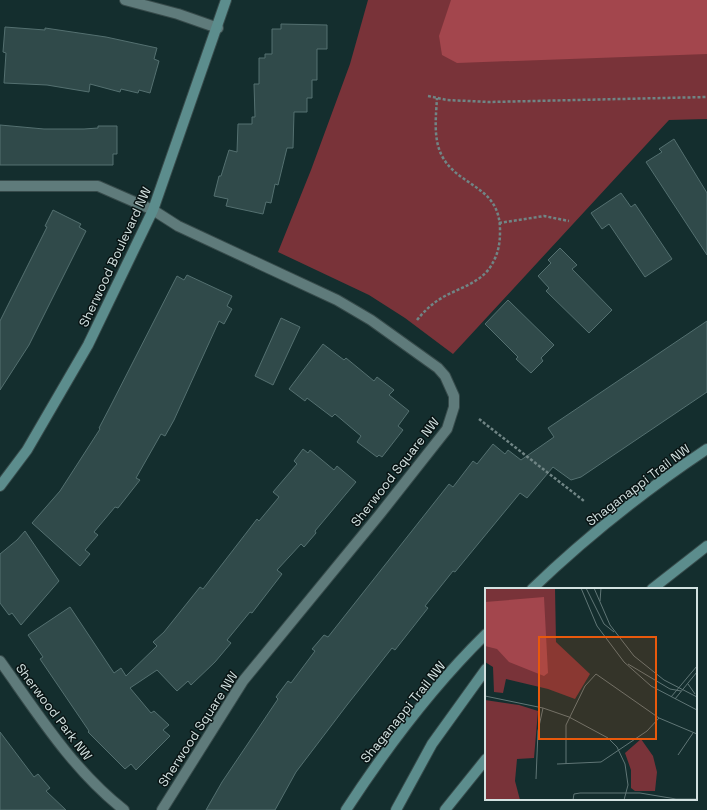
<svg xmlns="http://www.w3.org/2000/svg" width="707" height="810" font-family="'Space Grotesk',sans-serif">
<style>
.green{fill:#793339}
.water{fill:#a3464d}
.building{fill:#304a4a;stroke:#547070}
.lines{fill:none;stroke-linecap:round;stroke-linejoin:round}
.street-casing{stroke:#374b4b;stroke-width:12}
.secondary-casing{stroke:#374b4b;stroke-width:12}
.path{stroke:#708585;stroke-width:2.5;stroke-dasharray:3 2;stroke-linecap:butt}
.street{stroke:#5f7b7b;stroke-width:10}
.secondary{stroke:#5c8d8d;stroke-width:10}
.labels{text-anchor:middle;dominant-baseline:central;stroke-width:3;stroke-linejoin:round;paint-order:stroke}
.street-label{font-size:13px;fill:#d3e2e1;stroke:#091414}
.inset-road{fill:none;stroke:#607676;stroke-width:1}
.view{fill:#e8590c;fill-opacity:0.15;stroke:#e8590c;stroke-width:2}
.inset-edge{fill:none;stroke:#d3e2e1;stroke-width:2}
</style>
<rect width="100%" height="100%" fill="#142e2e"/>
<!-- green -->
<path class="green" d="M368,0H707V119L669,120L453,354L405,318L369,295L278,252L311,170L350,64Z"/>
<!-- water -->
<path class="water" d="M451,0H707V54L457,63L442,55L439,36Z"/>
<!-- building -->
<path class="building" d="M281,24L327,25V49H317V80H312V98H307V112H294L293,148H287L278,185L275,184L271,203L266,202L263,214L226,206L228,199L214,196L219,176H221L229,150L237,152L238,124H252V117H255L254,84H259V58H265V54H272V29H281Z
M5,27L45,30V28L106,37L157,48L154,59L159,61L150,93L139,90L138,93L121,89L120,92L90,84L89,92L47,85L4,83L6,53L3,52Z
M0,125L44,129H84L98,128V126H117V154H113V165H0Z
M674,139L707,193V255L646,162L662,152L659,149Z
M621,193L631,207L635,204L672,259L645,277L609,224L602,229L591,213Z
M53,210L81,224L79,227L86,231L29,345L0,390V321L47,227L45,226Z
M560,248L577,265L572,269L612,310L589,333L546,291L549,288L538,276L551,263L548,260Z
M187,275L232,296L227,306L232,309L224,324L219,321L174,420L165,436L161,434L136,478L140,480L118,508L115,507L94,532L98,535L85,550L90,554L80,566L32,523L60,491L100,429L99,428L110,407L177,276L184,280Z
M508,300L554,345L541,358L543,361L531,373L516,359L518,357L485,324Z
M281,318L300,327L273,385L255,376Z
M707,321V392L581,477L571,480L553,467L527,498L520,493L455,572L453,571L425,606L428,608L395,650L392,648L347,705L296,772L275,810H206L222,782L278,699L276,697L288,681L291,683L315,651L312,649L324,635L328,637L449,484L453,487L473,461L477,464L493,444L505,454L508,450L521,460L554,437L548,428Z
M323,344L344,360L346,358L374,381L377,377L394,390L389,395L409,411L398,426L403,430L382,457L379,455L377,457L357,442L361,436L335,414L332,417L307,398L305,401L289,389Z
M303,449L308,453L310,450L334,470L337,466L356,482L315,531L316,533L304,547L301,544L277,570L282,574L252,613L250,612L227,640L231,643L215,662L191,685L188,681L177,691L157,670L130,688L151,713L154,711L169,725L163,730L170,736L136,770L131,764L125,769L88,732L89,731L40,659L43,657L28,635L70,607L114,673L121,668L126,676L157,646L153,642L164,632L200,587L203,589L257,519L259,521L279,497L273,492L297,464L294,461Z
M25,531L59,581L21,625L12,613L9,615L0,603V554L17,540Z
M0,732L34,777L38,774L50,788L46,791L66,810H0Z"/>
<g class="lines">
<!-- street casing -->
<g class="street-casing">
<path id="street" d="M125,0L178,14L218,28
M0,186H98L153,210L178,226L337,300L371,320L438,368L445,376L454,396V407L447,429L380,514L243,681L162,810
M0,661C38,714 72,769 124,810"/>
</g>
<!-- secondary casing -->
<g class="secondary-casing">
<path id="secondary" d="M0,486L27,450L88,345L153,210L226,0
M532,589C584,539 647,489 707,449
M652,589L707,546
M346,810C387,747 432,687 486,634
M396,810L432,744L486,669
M445,810L486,759"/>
</g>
<!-- path -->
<path class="path" d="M428,96L447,100L490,102L707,97
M499,223L544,216L569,221
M417,320C425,310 434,302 445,296C460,288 478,283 489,269C497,257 500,247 500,232C501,185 459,188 442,156C433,139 436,116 437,98
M479,419L584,501"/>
<!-- street -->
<use href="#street" class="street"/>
<!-- secondary -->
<use href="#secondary" class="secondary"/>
</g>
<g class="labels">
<!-- street labels -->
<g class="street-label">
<text transform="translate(115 257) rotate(-65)">Sherwood Boulevard NW</text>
<text transform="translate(395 472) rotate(-52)">Sherwood Square NW</text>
<text transform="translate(638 485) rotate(-37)">Shaganappi Trail NW</text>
<text transform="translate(54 712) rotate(53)">Sherwood Park NW</text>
<text transform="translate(403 712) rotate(-51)">Shaganappi Trail NW</text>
<text transform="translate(198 729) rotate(-57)">Sherwood Square NW</text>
</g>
</g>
<!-- overview -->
<g transform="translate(485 588)">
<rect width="212" height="212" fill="#142e2e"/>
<path d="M0,0H70L71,54L105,86L90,111L63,101L21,91L18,105L9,104L8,79L0,74ZM0,112L34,117L53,123L49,170L32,171L30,193L35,212H0ZM156,151L168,168L172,184L170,203H150L146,200V182L140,165Z" fill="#793339"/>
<path d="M59,9L63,85L59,88L24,74L12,61L0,58V14Z" fill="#a3464d"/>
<path class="inset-road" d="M96,0L112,38L139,74L166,98L212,122M101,0L119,36L129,44M109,0L125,37L149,68L179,92L212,109M115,13L116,0M143,76L185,101L196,103M203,96L210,106M0,108L58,120L84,129L123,150L132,159L140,176L143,197L139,212M186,109L212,78M190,111L212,84M193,167L208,145M72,176L116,174L162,143L174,130M81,176V137L100,98L111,86L174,130L212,146M51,191L53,143L58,120M88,212L89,206L95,205H155L191,211H212"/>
<path class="view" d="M54,49H171V151H54Z"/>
<rect width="212" height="212" class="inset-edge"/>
</g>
</svg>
